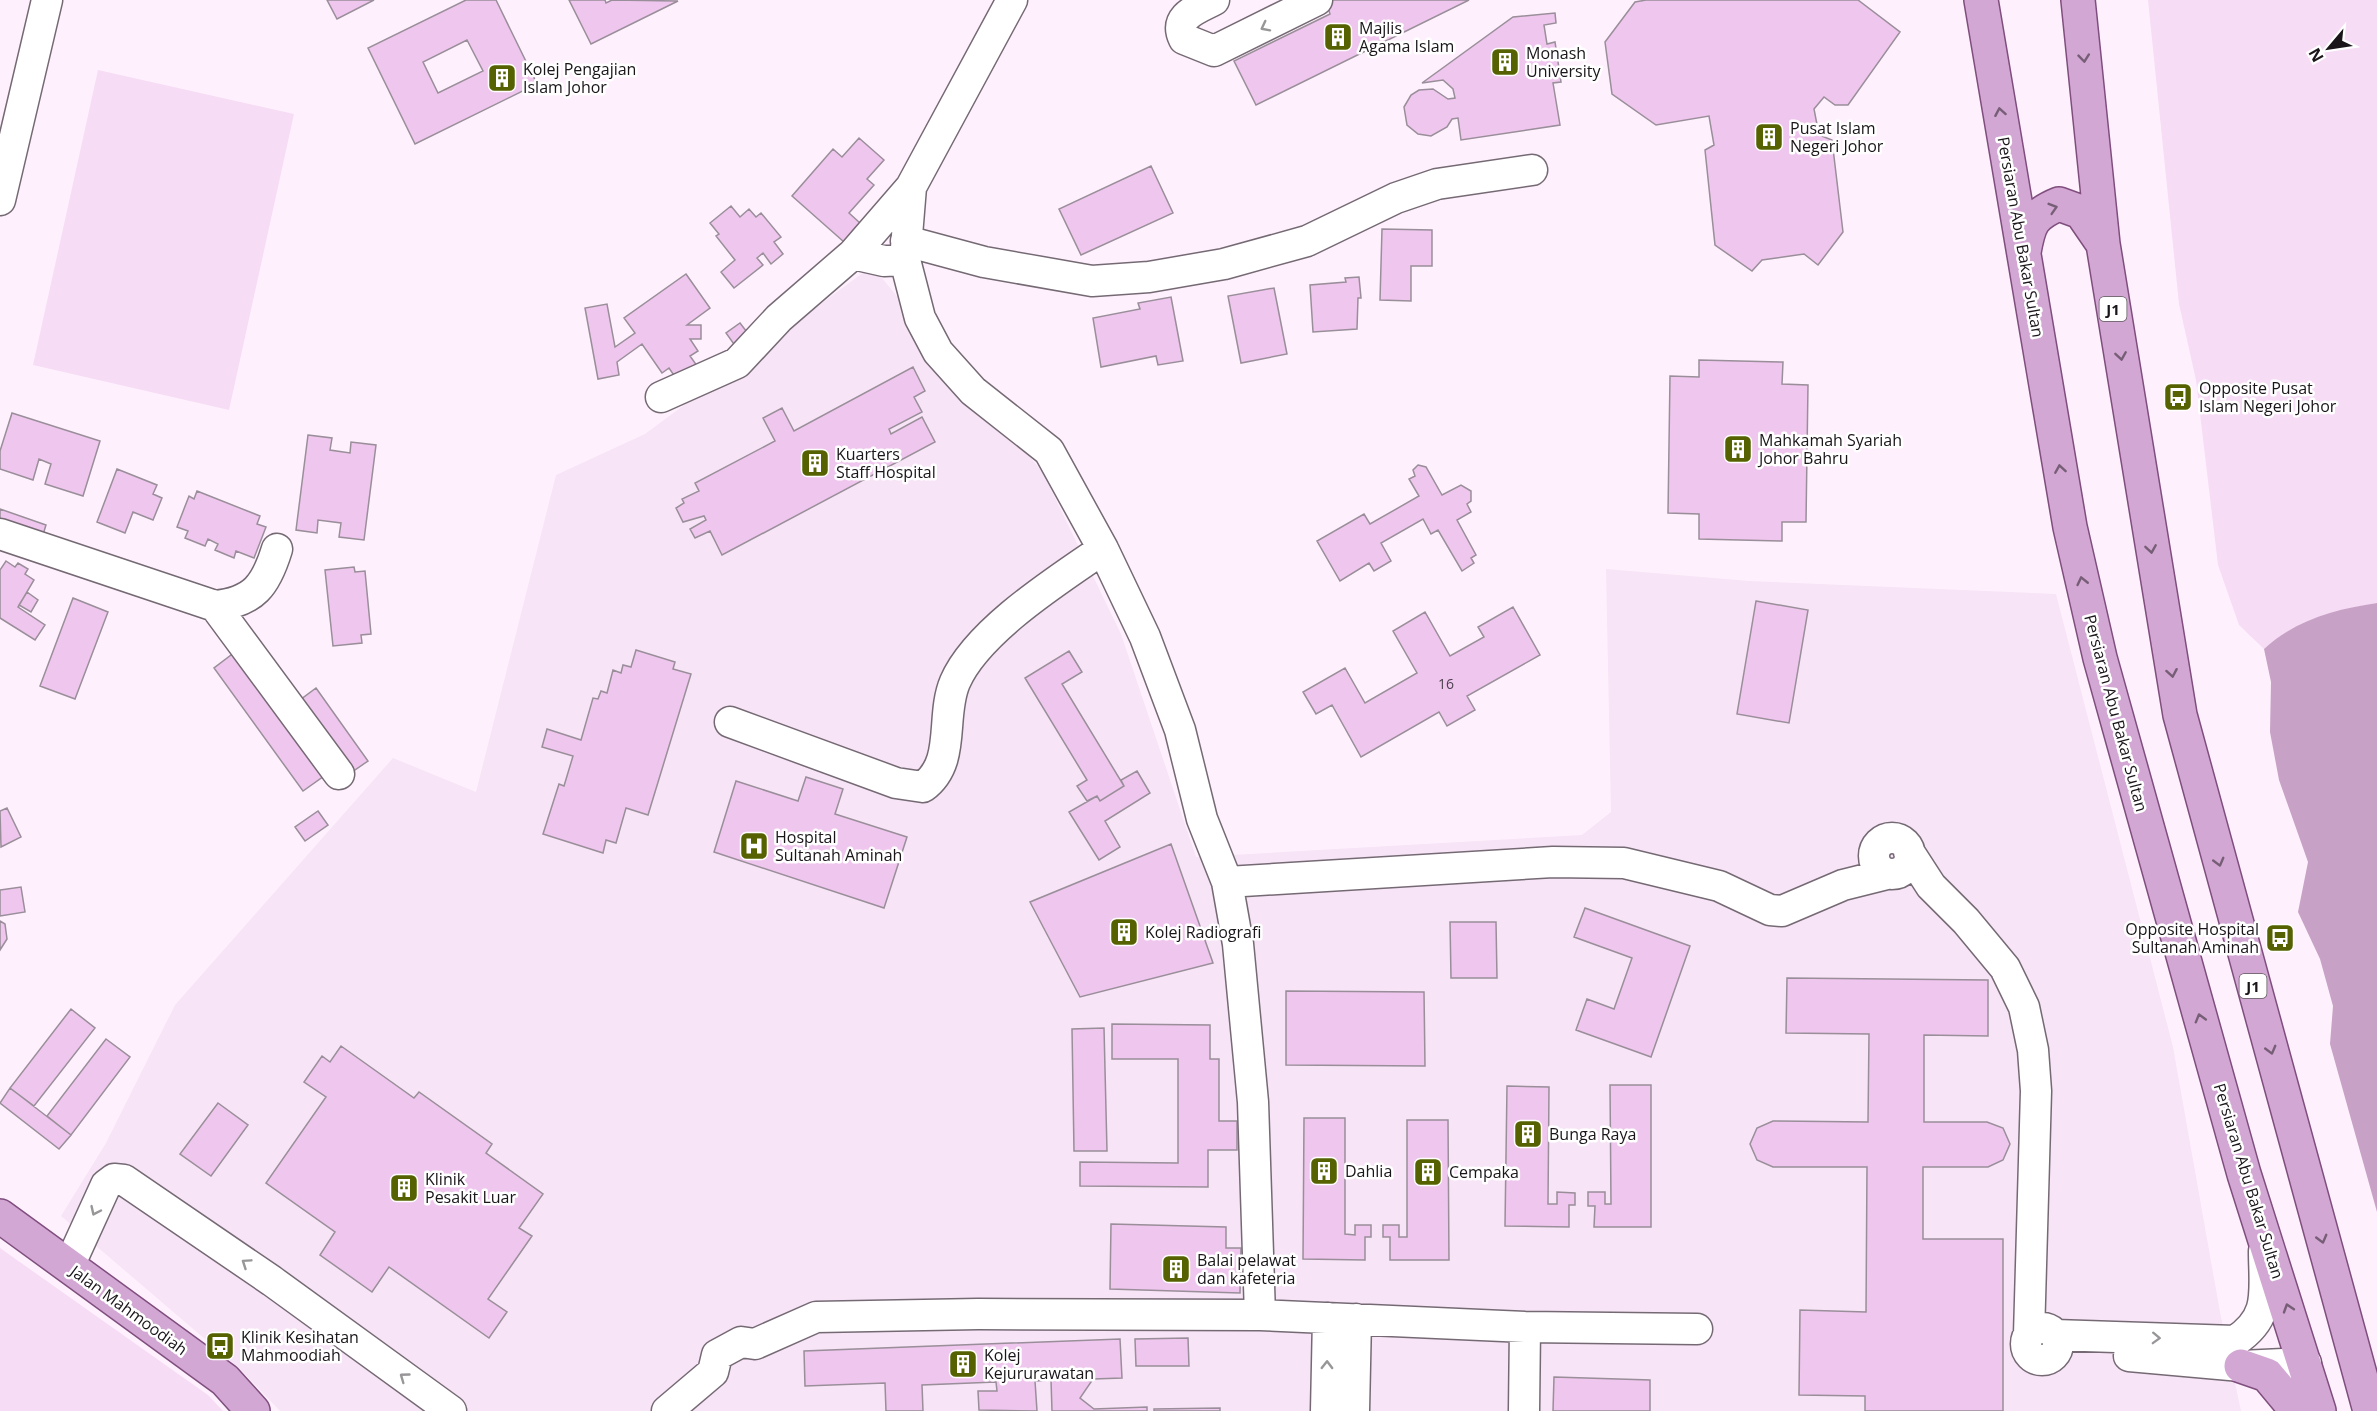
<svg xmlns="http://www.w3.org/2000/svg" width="2377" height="1411" font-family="'Open Sans',sans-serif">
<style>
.built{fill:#f7e4f6}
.green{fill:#f6dcf5}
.water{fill:#c8a1c6}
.building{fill:#efc6ed;stroke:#998e99;stroke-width:1.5;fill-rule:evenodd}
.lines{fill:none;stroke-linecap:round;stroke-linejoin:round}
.minor-casing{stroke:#756a74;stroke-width:33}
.major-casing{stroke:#7f4e7e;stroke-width:36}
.minor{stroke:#fff;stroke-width:30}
.major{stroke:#d3a7d3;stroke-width:33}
.oneway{stroke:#989698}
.oneway2{stroke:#765e76}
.labels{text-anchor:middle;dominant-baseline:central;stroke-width:5;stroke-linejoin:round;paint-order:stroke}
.number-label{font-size:14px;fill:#4e414e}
.shield{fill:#fff;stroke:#5e5b5e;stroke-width:1.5}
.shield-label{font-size:15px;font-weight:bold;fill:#191519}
.poi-label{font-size:16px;fill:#191519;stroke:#fff;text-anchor:start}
.street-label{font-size:16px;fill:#191519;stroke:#fff}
</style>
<rect width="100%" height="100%" fill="#fef1fd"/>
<!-- built -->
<path class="built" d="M872,266L1043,473L1121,634L1196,857L1582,835L1611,812L1606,569L1749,581L2056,594L2173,1047L2220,1312L2241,1411H280L240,1369L61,1216L106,1143L175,1005L393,758L476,792L556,475L645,434Z"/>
<!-- green -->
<path class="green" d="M2148,0H2377V603C2336,610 2295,620 2264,649L2239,625L2218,565L2196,380L2179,304Z
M98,70L294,114L229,410L33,365Z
M0,1248L208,1395L223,1411H0Z"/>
<!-- water -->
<path class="water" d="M2377,603V1212L2330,1044L2333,1006L2320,959L2298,912L2308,862L2279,780L2270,732L2271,682L2264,649C2295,620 2336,609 2377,603Z"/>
<!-- building -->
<path class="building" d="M327,0H374L337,19Z
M466,0H496L537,84L415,144L368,48ZM467,40L483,71L438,93L423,62Z
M569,0H605L606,3L612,0L678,1L591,44Z
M1326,0H1469L1256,105L1234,61L1330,14Z
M1646,0H1858L1900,32L1848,105H1835L1824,97L1814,109L1819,135L1832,140L1843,232L1818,265L1804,254L1762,260L1752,271L1715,245L1705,150L1714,145L1709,116L1656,125L1612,94L1605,42L1635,2Z
M1555,13L1556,23L1544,25L1547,44L1555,42L1561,82L1553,83L1560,125L1461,140L1458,118L1452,119L1447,127L1431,136L1418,134L1407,125L1404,107L1411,95L1419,90L1433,89L1448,99L1455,98L1453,89L1443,80L1422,83L1513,17Z
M859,138L884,160L867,179L874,185L849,213L860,223L844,242L792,196L833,149L842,157Z
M1151,166L1173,213L1081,255L1059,209Z
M731,206L740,217L749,209L756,217L761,213L781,237L774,242L783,254L771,264L763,253L757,258L763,265L734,288L721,272L735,260L716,236L719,234L710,223Z
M1382,229L1432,230V266H1411V301L1380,300Z
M686,274L710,308L687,325H701V339H690L698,351L690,356L700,370L680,384L669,368L662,373L642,344L617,362L619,375L598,379L585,308L607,304L615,347L635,333L624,318Z
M1359,277L1361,298H1358L1357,329L1313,332L1310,285L1346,282L1345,278Z
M1274,288L1287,354L1241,363L1228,296Z
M1171,297L1183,361L1158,365L1156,356L1101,367L1093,318L1140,309L1138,303Z
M740,323L750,336L736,347L726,333Z
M1699,360L1783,362L1782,384L1808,385L1806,522H1782V541L1699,539V514L1668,513L1670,376L1699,377Z
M913,367L925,391L914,397L922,412L889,429L891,434L922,417L935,442L722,555L710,531L695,538L690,529L706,520L704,516L683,522L676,508L684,503L682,499L699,491L695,483L775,441L763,418L782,408L794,431Z
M12,413L100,441L83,496L45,484L51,464L39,459L33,480L0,469V451Z
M308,435L332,438L330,450L350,453L351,442L376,445L364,540L339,537L341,523L318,520L317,533L296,530Z
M1418,465L1426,467L1442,495L1461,485L1471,491V501L1467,504L1471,512L1457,520L1476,555L1471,558L1474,563L1462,571L1438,530L1431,534L1423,519L1381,543L1391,561L1374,571L1369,563L1340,581L1317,541L1364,514L1370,524L1419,496L1409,479L1415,476L1413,470Z
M117,469L157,485L153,494L162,498L153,520L133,512L125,533L97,522Z
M197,491L260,516L257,524L266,527L254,558L236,551L234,558L215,550L218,544L208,539L205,546L185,538L188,531L177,527L189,496L194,499Z
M0,509L46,525L42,538L0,523Z
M6,561L15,567L18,563L28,569L25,574L34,580L18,607L45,625L35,640L0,618V570Z
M354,567L355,572L365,571L371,634L361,635L362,643L333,646L325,570Z
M27,592L38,600L31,612L19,605Z
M73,598L108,612L75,699L40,686Z
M1756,601L1808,610L1789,723L1737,714Z
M1513,607L1540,655L1467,696L1475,710L1447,726L1439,712L1361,757L1332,705L1316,714L1303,692L1345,668L1365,703L1417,673L1393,631L1425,612L1450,656L1484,637L1478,627Z
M636,650L675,662L673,669L691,674L648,815L626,808L616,843L606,840L603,853L543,834L559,784L564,786L573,756L542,747L547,729L581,740L593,698L598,699L601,691L607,693L613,670L621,673L623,665L631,667Z
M1069,651L1082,672L1062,684L1124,786L1100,801L1097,796L1087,801L1077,786L1087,780L1025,678Z
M235,652L324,776L303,791L214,668Z
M316,688L368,761L352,772L300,700Z
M1137,771L1150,793L1105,821L1120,847L1099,860L1069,812L1097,796L1100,801L1124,786L1121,780Z
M806,777L843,789L835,814L907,837L884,908L714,852L736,781L798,801Z
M7,808L21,837L1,847L0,811Z
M318,811L328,825L305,841L295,827Z
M1171,844L1213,963L1080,997L1030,902Z
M21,887L25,912L0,916V890Z
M1585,908L1690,946L1651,1057L1576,1030L1587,999L1614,1009L1632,958L1574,937Z
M0,921L5,924L7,939L0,950Z
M1450,922H1496L1497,978H1451Z
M1787,978L1988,980V1036L1924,1035V1122H1987L2003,1128L2010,1144L2003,1160L1988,1167H1923V1239H2003V1411H1865V1396L1799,1395L1800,1310L1866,1312L1867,1167H1773L1757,1160L1750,1144L1757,1128L1773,1121L1868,1122L1869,1034L1786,1033Z
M1286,991L1424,992L1425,1066L1286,1065Z
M71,1009L95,1028L34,1106L10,1088Z
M1112,1024L1210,1025V1059H1219V1121H1237V1150H1208V1187L1080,1186V1162L1178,1163V1059H1112Z
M1104,1028L1107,1151H1074L1072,1029Z
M106,1039L130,1057L71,1135L47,1116Z
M341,1046L414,1098L419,1092L492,1144L486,1153L543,1194L519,1228L532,1236L488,1299L507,1312L489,1338L389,1267L372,1292L320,1255L335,1232L266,1183L326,1097L304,1082L322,1056L330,1062Z
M1610,1085H1651V1227H1594L1595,1206H1588V1192H1605V1204H1611Z
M1507,1086L1549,1087L1548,1204H1557V1192L1575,1193V1205H1569V1227L1505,1226Z
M10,1088L71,1135L59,1149L0,1103Z
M218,1103L248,1125L211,1176L180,1154Z
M1304,1118H1345V1234L1355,1235V1225H1371V1237H1365V1260L1303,1259Z
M1407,1120H1448L1449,1260H1390V1237H1383V1225H1399V1237H1407Z
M1111,1224L1226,1227V1248H1241L1240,1293L1110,1289Z
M1188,1338L1189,1366H1136L1135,1339Z
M1120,1339L1122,1378L1093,1379L1080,1398L1094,1409L1147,1407V1411H1052L1051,1380L1035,1381L1037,1411L979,1410L978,1391H997L996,1382L922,1385L923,1411H886L885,1383L805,1386L804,1351Z
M1554,1377L1650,1380V1411H1553Z
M1220,1408V1411H1154V1409Z"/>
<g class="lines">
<!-- minor casing -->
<g class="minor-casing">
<path id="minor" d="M1214,0C1197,9 1173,16 1184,39L1214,51L1317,0
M911,187L905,260L920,318L938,352L973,391L1049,451L1103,549L1145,637L1180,730L1202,819L1227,882L1238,944L1253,1102L1260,1315
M0,200L47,0
M906,241L984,262L1092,281L1149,277L1224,264L1307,241L1396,198L1437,184L1532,170
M853,254L884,261L905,260
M661,397L737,363L779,318L853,254L911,187L1012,0
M0,534L215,606L339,774
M215,606C254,602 266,585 277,549
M730,722L896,783L923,787C957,762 940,717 955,682C977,631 1058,580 1103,549
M1874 856a18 18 0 1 1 36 0a18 18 0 1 1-36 0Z
M1909,852L1931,886L1966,921L2005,968L2024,1007L2033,1050L2036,1091L2029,1335
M1227,882L1553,862L1624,863L1719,886L1770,910L1782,911L1843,885L1887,874
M69,1266L106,1185L114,1179L124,1180L272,1281L451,1411
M2026 1344a16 16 0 1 1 32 0a16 16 0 1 1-32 0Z
M2055,1335L2235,1341C2272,1317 2264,1291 2264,1251
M2129,1356L2241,1366L2306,1363
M667,1411L713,1372L717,1355L741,1342L755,1344L816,1317L978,1314L1260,1315L1525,1327L1697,1329
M1326,1411L1328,1318
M1354,1411L1356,1319
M1524,1411L1525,1327"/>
</g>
<!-- major casing -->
<g class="major-casing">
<path id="major" d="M1981,0L2070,527L2100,658L2244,1174L2319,1411
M2078,0L2103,244L2180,715L2370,1411
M2024,252C2029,224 2032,215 2059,204L2081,212L2103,244
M0,1216L225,1380L253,1411
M2241,1366L2267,1375L2297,1411"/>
</g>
<!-- minor -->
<use href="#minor" class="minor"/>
<!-- major -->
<use href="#major" class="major"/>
</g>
<!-- one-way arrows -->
<defs><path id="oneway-chevron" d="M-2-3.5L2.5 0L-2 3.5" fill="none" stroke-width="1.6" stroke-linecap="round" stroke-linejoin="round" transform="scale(1.5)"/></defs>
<g class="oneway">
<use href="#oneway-chevron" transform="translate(1265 27) rotate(153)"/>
<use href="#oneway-chevron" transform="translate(95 1211) rotate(115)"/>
<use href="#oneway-chevron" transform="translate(246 1263) rotate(-146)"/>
<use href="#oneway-chevron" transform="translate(2156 1338) rotate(2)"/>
<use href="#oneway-chevron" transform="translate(1327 1365) rotate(-89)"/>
<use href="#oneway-chevron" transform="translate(404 1377) rotate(-144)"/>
</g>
<g class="oneway2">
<use href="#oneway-chevron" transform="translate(2084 58) rotate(84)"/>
<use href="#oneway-chevron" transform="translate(2000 112) rotate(-100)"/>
<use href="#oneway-chevron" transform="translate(2053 208) rotate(-17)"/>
<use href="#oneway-chevron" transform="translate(2121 356) rotate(81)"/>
<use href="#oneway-chevron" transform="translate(2060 469) rotate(-99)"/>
<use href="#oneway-chevron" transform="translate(2151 549) rotate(81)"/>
<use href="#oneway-chevron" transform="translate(2082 581) rotate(-103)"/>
<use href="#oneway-chevron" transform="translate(2172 673) rotate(80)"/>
<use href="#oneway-chevron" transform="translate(2219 862) rotate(75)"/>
<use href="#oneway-chevron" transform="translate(2200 1018) rotate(-106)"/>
<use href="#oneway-chevron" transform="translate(2271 1050) rotate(75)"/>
<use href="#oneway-chevron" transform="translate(2322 1239) rotate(75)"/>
<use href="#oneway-chevron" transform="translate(2288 1308) rotate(-108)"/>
</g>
<!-- icons -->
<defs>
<g id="building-square" transform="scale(1.5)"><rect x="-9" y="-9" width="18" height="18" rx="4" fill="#566201" stroke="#fff"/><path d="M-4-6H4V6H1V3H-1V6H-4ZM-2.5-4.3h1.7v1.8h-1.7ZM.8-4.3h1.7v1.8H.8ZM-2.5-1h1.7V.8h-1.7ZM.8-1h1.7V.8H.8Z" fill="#fff"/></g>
<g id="bus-square" transform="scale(1.5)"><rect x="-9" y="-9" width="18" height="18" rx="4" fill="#566201" stroke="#fff"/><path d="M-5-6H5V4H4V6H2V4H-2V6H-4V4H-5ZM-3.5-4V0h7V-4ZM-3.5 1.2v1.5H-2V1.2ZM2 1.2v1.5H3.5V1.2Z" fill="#fff"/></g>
<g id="hospital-square" transform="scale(1.5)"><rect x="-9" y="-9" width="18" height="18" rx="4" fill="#566201" stroke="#fff"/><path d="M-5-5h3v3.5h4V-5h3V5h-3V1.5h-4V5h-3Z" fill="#fff"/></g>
</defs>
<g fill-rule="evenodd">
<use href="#building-square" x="1338" y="37"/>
<use href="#building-square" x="1505" y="62"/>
<use href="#building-square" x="502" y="78"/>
<use href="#building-square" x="1769" y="137"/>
<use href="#bus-square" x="2178" y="397"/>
<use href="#building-square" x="1738" y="449"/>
<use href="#building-square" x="815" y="463"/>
<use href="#hospital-square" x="754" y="846"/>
<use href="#building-square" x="1124" y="932"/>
<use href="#bus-square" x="2280" y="938"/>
<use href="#building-square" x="1528" y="1134"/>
<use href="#building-square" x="1324" y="1171"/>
<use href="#building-square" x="1428" y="1172"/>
<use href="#building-square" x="404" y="1188"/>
<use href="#building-square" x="1176" y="1269"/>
<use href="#bus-square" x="220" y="1346"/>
<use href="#building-square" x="963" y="1364"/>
</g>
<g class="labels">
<!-- number labels -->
<g class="number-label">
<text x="1446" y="683">16</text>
</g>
<!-- shield labels -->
<g class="shield">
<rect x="2099.5" y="297" width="27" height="24" rx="4.5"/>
<rect x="2239.5" y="974" width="27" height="24" rx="4.5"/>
</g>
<g class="shield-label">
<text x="2113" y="309">J1</text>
<text x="2253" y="986">J1</text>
</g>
<!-- poi labels -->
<g class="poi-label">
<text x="1359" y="28">Majlis<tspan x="1359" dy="18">Agama Islam</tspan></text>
<text x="1526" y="53">Monash<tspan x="1526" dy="18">University</tspan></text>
<text x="523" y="69">Kolej Pengajian<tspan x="523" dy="18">Islam Johor</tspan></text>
<text x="1790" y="128">Pusat Islam<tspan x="1790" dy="18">Negeri Johor</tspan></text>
<text x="2199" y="388">Opposite Pusat<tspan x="2199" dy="18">Islam Negeri Johor</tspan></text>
<text x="1759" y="440">Mahkamah Syariah<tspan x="1759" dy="18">Johor Bahru</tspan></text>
<text x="836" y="454">Kuarters<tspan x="836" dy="18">Staff Hospital</tspan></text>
<text x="775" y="837">Hospital<tspan x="775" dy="18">Sultanah Aminah</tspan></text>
<text x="2259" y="929" text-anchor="end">Opposite Hospital<tspan x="2259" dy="18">Sultanah Aminah</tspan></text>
<text x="1145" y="932">Kolej Radiografi</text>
<text x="1549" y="1134">Bunga Raya</text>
<text x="1345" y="1171">Dahlia</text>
<text x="1449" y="1172">Cempaka</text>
<text x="425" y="1179">Klinik<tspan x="425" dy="18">Pesakit Luar</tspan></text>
<text x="1197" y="1260">Balai pelawat<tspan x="1197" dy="18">dan kafeteria</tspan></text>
<text x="241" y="1337">Klinik Kesihatan<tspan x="241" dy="18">Mahmoodiah</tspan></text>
<text x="984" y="1355">Kolej<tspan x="984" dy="18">Kejururawatan</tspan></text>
</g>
<!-- street labels -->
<g class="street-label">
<text transform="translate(2021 237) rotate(80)">Persiaran Abu Bakar Sultan</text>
<text transform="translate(2116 713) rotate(75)">Persiaran Abu Bakar Sultan</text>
<text transform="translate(2249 1181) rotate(73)">Persiaran Abu Bakar Sultan</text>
<text transform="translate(129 1310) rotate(36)">Jalan Mahmoodiah</text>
</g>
</g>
<!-- north arrow -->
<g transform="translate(2329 48) rotate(241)" stroke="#ffffff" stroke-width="4.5" paint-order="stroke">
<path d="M0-4.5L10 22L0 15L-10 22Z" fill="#191519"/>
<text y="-9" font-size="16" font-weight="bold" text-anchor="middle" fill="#191519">N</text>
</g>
</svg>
